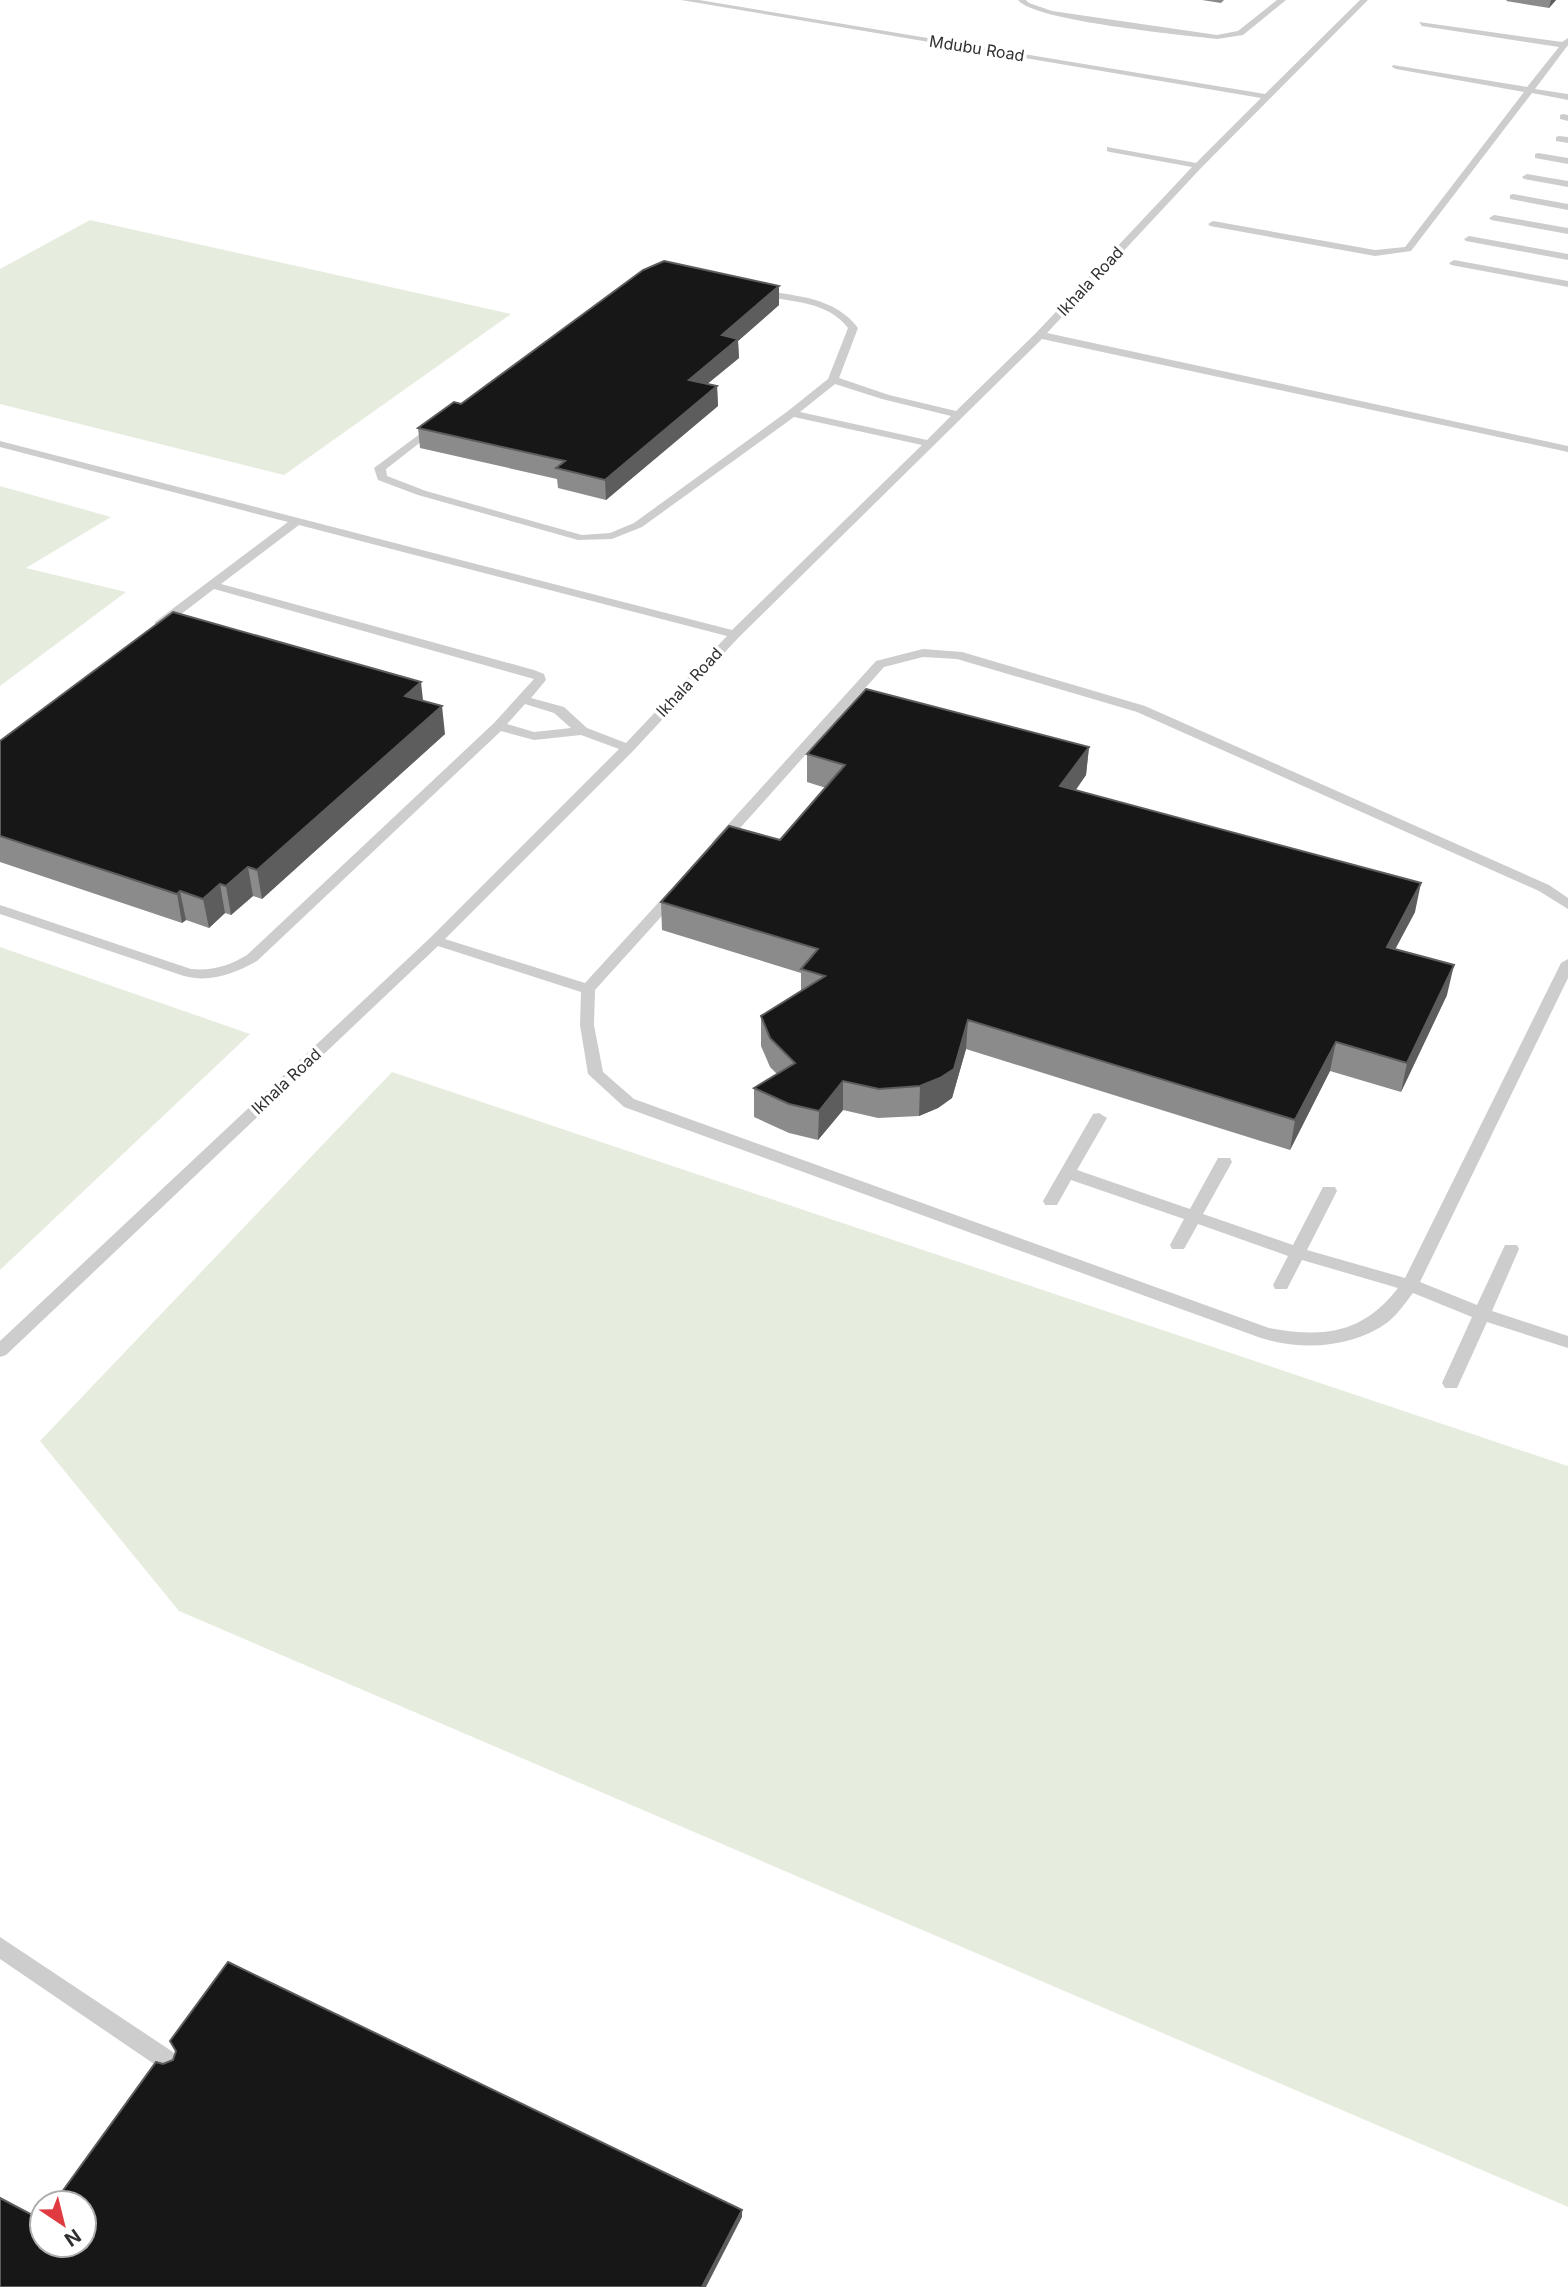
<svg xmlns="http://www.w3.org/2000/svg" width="1568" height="2287" font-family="Inter,sans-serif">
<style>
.green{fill:#e6eddf}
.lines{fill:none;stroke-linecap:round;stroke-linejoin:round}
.service{fill:#cdcdcd;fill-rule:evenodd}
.wall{fill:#8b8b8b}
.shaded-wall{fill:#5d5d5d}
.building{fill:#171717;stroke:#5d5d5d;stroke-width:2}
.labels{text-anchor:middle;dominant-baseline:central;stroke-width:7;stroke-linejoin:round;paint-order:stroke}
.far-street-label{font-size:16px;fill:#303030;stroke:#fff}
</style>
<rect width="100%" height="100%" fill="#fff"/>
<!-- green -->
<path class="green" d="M90,220L511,314L284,475L0,404V269Z
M0,486L111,517L26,568L126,592L0,686Z
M0,947L250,1034L0,1270Z
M392,1072L1568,1466V2207L179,1611L40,1441Z"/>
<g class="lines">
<!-- service -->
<path class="service" d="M681,0H699L1265,94L1360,0H1368L1201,168L1047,333L1568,446V452L1042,339L739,637L633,751L445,939L585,983L669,891H679L681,894L679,897L595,990L594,1025L603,1072L634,1099L1269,1328C1324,1338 1362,1334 1398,1288L1302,1260L1287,1289H1275L1273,1285L1288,1256L1198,1224L1184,1249H1172L1170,1245L1184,1219L1071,1180L1057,1205H1045L1043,1201L1093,1114L1099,1113L1107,1118L1077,1170L1190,1209L1218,1158H1230L1232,1162L1203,1214L1293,1245L1323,1187H1335L1337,1191L1307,1250L1405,1278L1561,963L1568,959V978L1420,1282L1477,1305L1505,1245H1517L1519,1249L1492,1311L1568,1336V1348L1487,1322L1457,1388H1445L1442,1383L1472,1317L1413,1293C1405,1303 1398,1314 1388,1322C1353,1348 1302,1351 1261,1338L624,1107L588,1074L580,1025L581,992L438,946L6,1355L0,1357V1341L430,938L619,749L581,735L534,740L501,731L257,961C234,974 210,983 184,976L0,914V905L191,969C212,971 229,966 247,955L494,723L534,679L214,589L163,628H155V622L288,522L0,447V441L732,630L922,445L794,417L642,527L612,539L578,540L418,495L378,480L374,468L436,422L440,423V427L386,469L387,476L426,491L582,535L610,533L634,523L788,411L828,379L848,328C827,300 788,302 757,295V291L760,290C795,296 835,297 858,328L839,378L889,395L956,411L1036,333L1192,167L1110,152L1107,151V147L1196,163L1261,98ZM835,384L882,399L951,416L927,440L800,412ZM299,525L727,636L626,743L587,728L564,707L531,698L546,680L544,674L534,670L221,584ZM525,704L554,713L571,728L534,732L507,724Z
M1018,0H1026L1029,3L1052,11L1217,35L1238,31L1277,0H1286L1243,35L1217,39C1183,35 1034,21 1018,0Z
M1419,22L1562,42L1568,38V45L1535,89L1568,94V100L1532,93L1411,251L1375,256L1210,226L1208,224L1213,221L1375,250L1405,247L1524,92L1396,69L1392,67L1393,65L1527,87L1559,47L1422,26Z
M1563,114L1568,115V121L1560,119V115Z
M1559,136L1568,137V143L1556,141V137Z
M1538,153L1568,158V164L1535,158V154Z
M1527,174L1568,181V187L1524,179L1522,177Z
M1513,194L1568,204V210L1510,199V195Z
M1494,215L1568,228V234L1491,220L1489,218Z
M1469,236L1568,254V260L1466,241L1464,239Z
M1454,260L1568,281V287L1451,265L1449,263Z
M923,649L962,652L1145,706L1549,885L1568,898V909L1539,891L1137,712L957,659L923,657L884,667L724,846H714L712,843L714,840L876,661Z
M0,1937L173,2052L176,2059L173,2066L165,2069L157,2066L0,1959Z"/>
</g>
<!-- wall -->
<path class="wall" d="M1202,0H1224L1221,3Z
M1507,0H1556L1549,8L1506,1Z
M779,286V305L738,341L739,358L707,384L717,386L718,406L606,500L558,488L557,479L420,448L418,428L461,404Z
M423,701L445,734L262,899L253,896L231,915L225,913L209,928L186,920L182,923L0,862V741Z
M1089,747L1086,775L1076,790L1415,912L1395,949L1447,995L1401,1092L1330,1071L1290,1150L966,1049L952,1098L938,1108L919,1116L878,1118L843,1110L818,1140L789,1133L754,1117V1088L777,1074L770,1067L761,1046V1016L801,991V973L662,930L661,902L780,840L826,788L807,782V754Z"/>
<!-- shaded-wall -->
<path class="shaded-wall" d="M1551,0H1556L1549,8Z
M779,286V305L738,341L739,358L689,399V380L722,335Z
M717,386L718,406L606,500L605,480Z
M421,682L424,709L405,696Z
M442,706L445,734L262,899L257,870Z
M1089,747L1086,775L1058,814L1060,786Z
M248,867L253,896L231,915L226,886Z
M1421,883L1415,912L1381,976L1387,947Z
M220,884L225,913L209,928L203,899Z
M180,891L186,920L182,923L177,894Z
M1454,965L1447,995L1401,1092L1407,1063Z
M968,1020L966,1049L952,1098L938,1108L919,1116L920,1086Z
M1336,1042L1330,1071L1290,1150L1295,1120Z
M843,1081V1110L818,1140L819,1111Z
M742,2210V2217L706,2287H702Z"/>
<!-- building -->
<path class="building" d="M664,261L779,286L722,335L738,339L689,380L717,386L605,480L556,468L565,461L418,428L454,402L461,404L643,270Z
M173,612L421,682L405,696L442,706L257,870L248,867L226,886L220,884L203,899L180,891L177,894L0,836V741Z
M866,689L1089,747L1060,786L1421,883L1387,947L1454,965L1407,1063L1336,1042L1295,1120L968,1020L954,1069L940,1078L920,1086L879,1089L843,1081L819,1111L789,1104L754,1088L795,1063L770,1038L761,1016L825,976L801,969L818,949L661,902L729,826L780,840L845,765L807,754Z
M228,1962L742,2210L702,2287H0V2198L42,2220V2245H84V2203H54L156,2062L163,2064L173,2060L176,2051L170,2041Z"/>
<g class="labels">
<!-- far-street labels -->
<g class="far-street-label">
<text transform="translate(977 48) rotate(9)">Mdubu Road</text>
<text transform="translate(1090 281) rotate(-47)">Ikhala Road</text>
<text transform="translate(689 682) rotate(-47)">Ikhala Road</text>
<text transform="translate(286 1081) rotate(-43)">Ikhala Road</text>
</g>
</g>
<!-- north arrow -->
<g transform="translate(63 2224) rotate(145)"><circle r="33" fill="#ffffff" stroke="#acacac" stroke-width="2"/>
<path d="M0-5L12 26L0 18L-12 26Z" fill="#df3b41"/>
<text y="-10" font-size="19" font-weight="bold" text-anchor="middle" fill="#303030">N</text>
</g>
</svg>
